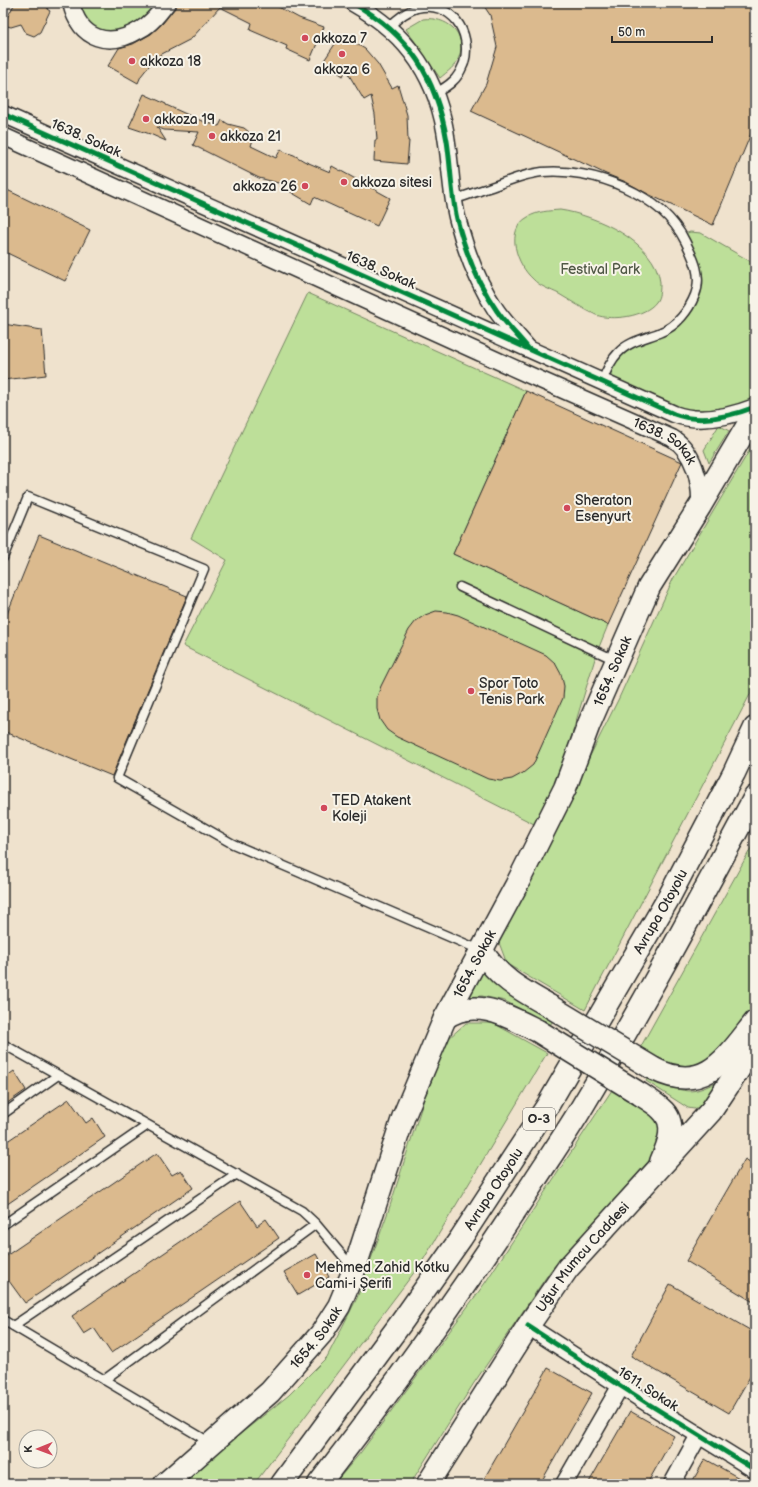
<svg xmlns="http://www.w3.org/2000/svg" width="758" height="1487" font-family="'Balsamiq Sans',sans-serif">
<style>
.green{fill:#bddf99;stroke:#748562}
.building{fill:#dbba8e;stroke:#2b2b2b}
.lines{fill:none;stroke-linecap:round;stroke-linejoin:round}
.service-casing{stroke:#2b2b2b;stroke-width:11}
.minor-casing{stroke:#2b2b2b;stroke-width:19}
.primary-casing{stroke:#2b2b2b;stroke-width:25}
.motorway-casing{stroke:#2b2b2b;stroke-width:25}
.service{stroke:#f7f3e8;stroke-width:8}
.minor{stroke:#f7f3e8;stroke-width:16}
.primary{stroke:#f7f3e8;stroke-width:22}
.motorway{stroke:#f7f3e8;stroke-width:22}
.primary-bridge-casing{stroke:#2b2b2b;stroke-width:25;stroke-linecap:butt}
.primary-bridge{stroke:#f7f3e8;stroke-width:22}
.cycleway-casing{stroke:#f7f3e8;stroke-width:8}
.cycleway{stroke:#00873e;stroke-width:5}
.poi-dot{fill:#d1495b;stroke:#f7f3e8;stroke-width:1.5}
.labels{text-anchor:middle;dominant-baseline:central;stroke-width:4;stroke-linejoin:round;paint-order:stroke}
.shield{fill:#f7f3e8;stroke:#686764;stroke-width:1}
.shield-label{font-size:13px;font-weight:bold;fill:#2b2b2b}
.poi-label{font-size:14px;fill:#2b2b2b;stroke:#f7f3e8;text-anchor:start}
.street-label{font-size:14px;fill:#2b2b2b;stroke:#f7f3e8}
.park-label{font-size:14px;fill:#505846;stroke:#f7f3e8}
</style>
<rect width="100%" height="100%" fill="#efe2cd"/>
<filter id="ink" filterUnits="userSpaceOnUse"><feTurbulence type="fractalNoise" baseFrequency=".025" numOctaves="2"/><feDisplacementMap in="SourceGraphic" scale="8" xChannelSelector="R" yChannelSelector="G"/><feConvolveMatrix kernelMatrix="1 2 1 2 8 2 1 2 1" color-interpolation-filters="sRGB"/></filter>
<g filter="url(#ink)">
<!-- green -->
<path class="green" d="M71,3H167L154,18L103,39Z
M423,19C446,16 468,33 459,57C456,66 447,72 440,78L406,29Z
M560,210C595,215 656,242 660,282C660,289 660,297 656,302C645,317 612,321 596,315C583,309 571,301 559,294C551,290 539,286 533,279C517,265 504,230 528,217C538,211 549,211 560,210Z
M690,232L701,233L755,264V390L743,411L709,418L602,382L615,356L677,321L698,284L682,235Z
M308,293L526,391L453,554L608,625L597,652L560,774L536,825L183,646L227,560L191,538Z
M719,425L729,431L709,463L704,450Z
M755,441V685L585,1010L507,964L498,940L619,698L673,579Z
M755,841V1003L737,1031L701,1067L678,1070L640,1048Z
M480,971L503,987L555,1018L550,1025L505,1001L482,996L466,997Z
M466,1023H493L547,1053L422,1262L254,1484H184L224,1447L289,1395L327,1357L357,1298L389,1209L425,1096L449,1038Z
M649,1075C684,1094 691,1098 726,1076L699,1107L694,1109L688,1108L646,1081Z
M612,1090L648,1106L663,1126L654,1155L551,1270L474,1383L410,1484H334L361,1452L485,1283Z"/>
<!-- building -->
<path class="building" d="M15,3H52L47,9L50,11L40,32L34,36L26,33L21,24L11,27L3,25Z
M179,3H271L299,18L324,27L310,60L286,49L287,46L250,30L252,23L220,7L191,39L156,57L141,76L138,83L108,66L119,48L133,44L151,34L163,23Z
M482,3H755V124L713,225L648,194L626,182L606,174L471,111L486,84L497,47L490,15Z
M341,35L365,49L378,64L392,88L398,85L407,115L408,141H409L407,164L374,161L375,140H377L375,114L371,96L364,100L346,70L343,76L323,62Z
M144,94L166,104V105L204,122L219,126L222,120L228,124L244,128L254,136L251,146L276,158L281,149L285,152L294,155L304,161L330,172L332,166L390,198L377,226L314,197L311,204L289,191L290,186L259,178L193,145L199,132L164,130L157,127L166,141L150,134L129,127Z
M3,188L90,230L65,281L3,251Z
M3,324L42,330L46,375L3,380Z
M526,391L682,462L608,625L453,554Z
M39,535L187,596L112,776L3,731V624Z
M436,611L447,612L458,615L546,655L555,663L561,674L564,686L563,698L533,765L523,773L512,779L500,781L488,779L397,737L387,730L380,720L377,709V697L381,686L409,630L416,621L425,615Z
M14,1071L26,1090L3,1106V1079Z
M69,1099L86,1123L93,1118L105,1137L3,1207V1144Z
M157,1153L172,1175L181,1170L193,1188L25,1303L9,1281L3,1285V1258Z
M745,1159L755,1165V1303L686,1261Z
M240,1201L257,1226L266,1219L279,1238L111,1353L94,1328L84,1334L72,1316Z
M316,1254L329,1277L298,1295L284,1272Z
M670,1284L755,1333V1368L729,1413L631,1356Z
M548,1368L592,1393L540,1484H481Z
M630,1411L674,1436L647,1484H588Z
M705,1459L750,1484H691Z"/>
<g class="lines">
<!-- service casing -->
<g class="service-casing">
<path id="service" d="M389,27C397,19 406,11 417,8C451,0 473,32 464,63C461,70 459,76 453,81C448,86 441,90 435,93
M453,200C464,196 474,193 485,189C504,183 522,174 542,172C592,167 662,194 685,241C693,257 703,276 695,295C689,310 677,326 661,332C647,338 629,341 618,353C610,361 606,371 602,382
M3,558L28,497L204,569L117,778L233,844L480,950
M460,587L615,660
M3,1044L302,1211L316,1224L352,1267
M3,1114L58,1075
M3,1225L148,1125
M3,1320L211,1443
M13,1326L237,1174
M104,1380L316,1224"/>
</g>
<!-- minor casing -->
<g class="minor-casing">
<g id="minor">
<path d="M71,3C80,40 109,49 141,29C152,23 160,12 167,3"/>
<path d="M353,3C409,35 439,79 447,143C451,169 451,195 458,221C466,252 478,283 496,310C505,323 517,335 527,347"/>
<path d="M3,114L674,414C700,424 729,417 755,407"/>
<path id="s1" d="M3,136L527,374L672,438C694,451 701,482 700,506"/>
<path d="M528,1326L647,1403L755,1470"/>
<path d="M564,1484L621,1385"/>
<path d="M672,1484L699,1435"/>
</g>
</g>
<!-- primary casing -->
<g class="primary-casing">
<g id="primary">
<path d="M482,951C499,979 523,991 551,1007"/>
<path d="M445,1018C475,996 510,1017 538,1031"/>
<path d="M654,1069C705,1095 727,1057 755,1022"/>
<path d="M640,1094C647,1099 655,1103 661,1109C678,1123 668,1146 661,1162"/>
<path id="s2" d="M165,1484L270,1392L321,1334L339,1306L354,1270L403,1118L445,1018L516,886L565,788L589,724L649,587L700,506L755,413"/>
<path id="s3" d="M428,1484L528,1326L568,1268L711,1111L755,1045"/>
</g>
</g>
<!-- motorway casing -->
<g class="motorway-casing">
<g id="motorway">
<path id="s4" d="M282,1484L401,1323L461,1238L548,1105L668,899L734,773L755,728"/>
<path d="M319,1484C395,1386 467,1285 535,1180C550,1157 565,1135 579,1112C641,1009 698,903 755,797"/>
</g>
</g>
<!-- service -->
<use href="#service" class="service"/>
<!-- minor -->
<use href="#minor" class="minor"/>
<!-- primary -->
<use href="#primary" class="primary"/>
<!-- motorway -->
<use href="#motorway" class="motorway"/>
<!-- primary-bridge casing -->
<g class="primary-bridge-casing">
<path id="primary-bridge" d="M551,1007L654,1069
M538,1031L640,1094"/>
</g>
<!-- primary-bridge -->
<use href="#primary-bridge" class="primary-bridge"/>
<!-- cycleway casing -->
<g class="cycleway-casing">
<path id="cycleway" d="M353,3C410,35 436,77 447,141C451,167 451,193 457,219C465,251 478,284 497,311C506,324 518,336 528,348
M3,114L674,414C700,424 729,417 755,407
M528,1326L647,1403L755,1470"/>
</g>
<!-- cycleway -->
<use href="#cycleway" class="cycleway"/>
</g>
</g>
<!-- markers -->
<g class="poi-dot">
<circle cx="305" cy="38" r="4"/>
<circle cx="342" cy="54" r="4"/>
<circle cx="132" cy="61" r="4"/>
<circle cx="146" cy="119" r="4"/>
<circle cx="212" cy="136" r="4"/>
<circle cx="344" cy="182" r="4"/>
<circle cx="305" cy="186" r="4"/>
<circle cx="567" cy="508" r="4"/>
<circle cx="471" cy="691" r="4"/>
<circle cx="324" cy="808" r="4"/>
<circle cx="307" cy="1275" r="4"/>
</g>
<g class="labels">
<!-- shield labels -->
<rect class="shield" x="523" y="1108" width="32" height="22" rx="3"/>
<g class="shield-label">
<text x="539" y="1119">O-3</text>
</g>
<!-- poi labels -->
<g class="poi-label">
<text x="313" y="38">akkoza 7</text>
<text x="140" y="61">akkoza 18</text>
<text x="342" y="69" text-anchor="middle">akkoza 6</text>
<text x="154" y="119">akkoza 19</text>
<text x="220" y="136">akkoza 21</text>
<text x="352" y="182">akkoza sitesi</text>
<text x="297" y="186" text-anchor="end">akkoza 26</text>
<text x="575" y="500">Sheraton<tspan x="575" dy="16">Esenyurt</tspan></text>
<text x="479" y="683">Spor Toto<tspan x="479" dy="16">Tenis Park</tspan></text>
<text x="332" y="800">TED Atakent<tspan x="332" dy="16">Koleji</tspan></text>
<text x="315" y="1267">Mehmed Zahid Kotku<tspan x="315" dy="16">Cami-i Şerifi</tspan></text>
</g>
<!-- street labels -->
<g class="street-label">
<text transform="translate(86 138) rotate(24)">1638. Sokak</text>
<text transform="translate(381 270) rotate(24)">1638. Sokak</text>
<text stroke="none"><textPath href="#s1" startOffset="730">1638. Sokak</textPath></text>
<text stroke="none"><textPath href="#s2" startOffset="943">1654. Sokak</textPath></text>
<text stroke="none"><textPath href="#s4" startOffset="687">Avrupa Otoyolu</textPath></text>
<text stroke="none"><textPath href="#s2" startOffset="619">1654. Sokak</textPath></text>
<text stroke="none"><textPath href="#s4" startOffset="363">Avrupa Otoyolu</textPath></text>
<text stroke="none"><textPath href="#s3" startOffset="275">Uğur Mumcu Caddesi</textPath></text>
<text stroke="none"><textPath href="#s2" startOffset="211">1654. Sokak</textPath></text>
<text transform="translate(648 1389) rotate(33)">1611. Sokak</text>
</g>
<!-- park labels -->
<g class="park-label">
<text x="600" y="269">Festival Park</text>
</g>
</g>
<!-- margin -->
<rect width="758" height="1487" fill="none" stroke="#f7f3e8" stroke-width="16"/>
<rect x="8" y="8" width="742" height="1471" fill="none" stroke="#2b2b2b" stroke-width="1.5" filter="url(#ink)"/>
<!-- north arrow -->
<g transform="translate(38 1449) rotate(269)"><circle r="19" fill="#f7f3e8" stroke="#a5a39c"/>
<path d="M0-3L7 15L0 10L-7 15Z" fill="#d1495b"/>
<text y="-6" font-size="11" font-weight="bold" text-anchor="middle" fill="#2b2b2b">K</text>
</g>
<!-- scale -->
<path d="M612 36v6h100v-6" fill="none" stroke="#2b2b2b" stroke-width="2"/>
<text x="618" y="36" font-size="12" fill="#2b2b2b" stroke="#f7f3e8" stroke-width="3" paint-order="stroke">50 m</text>
</svg>
